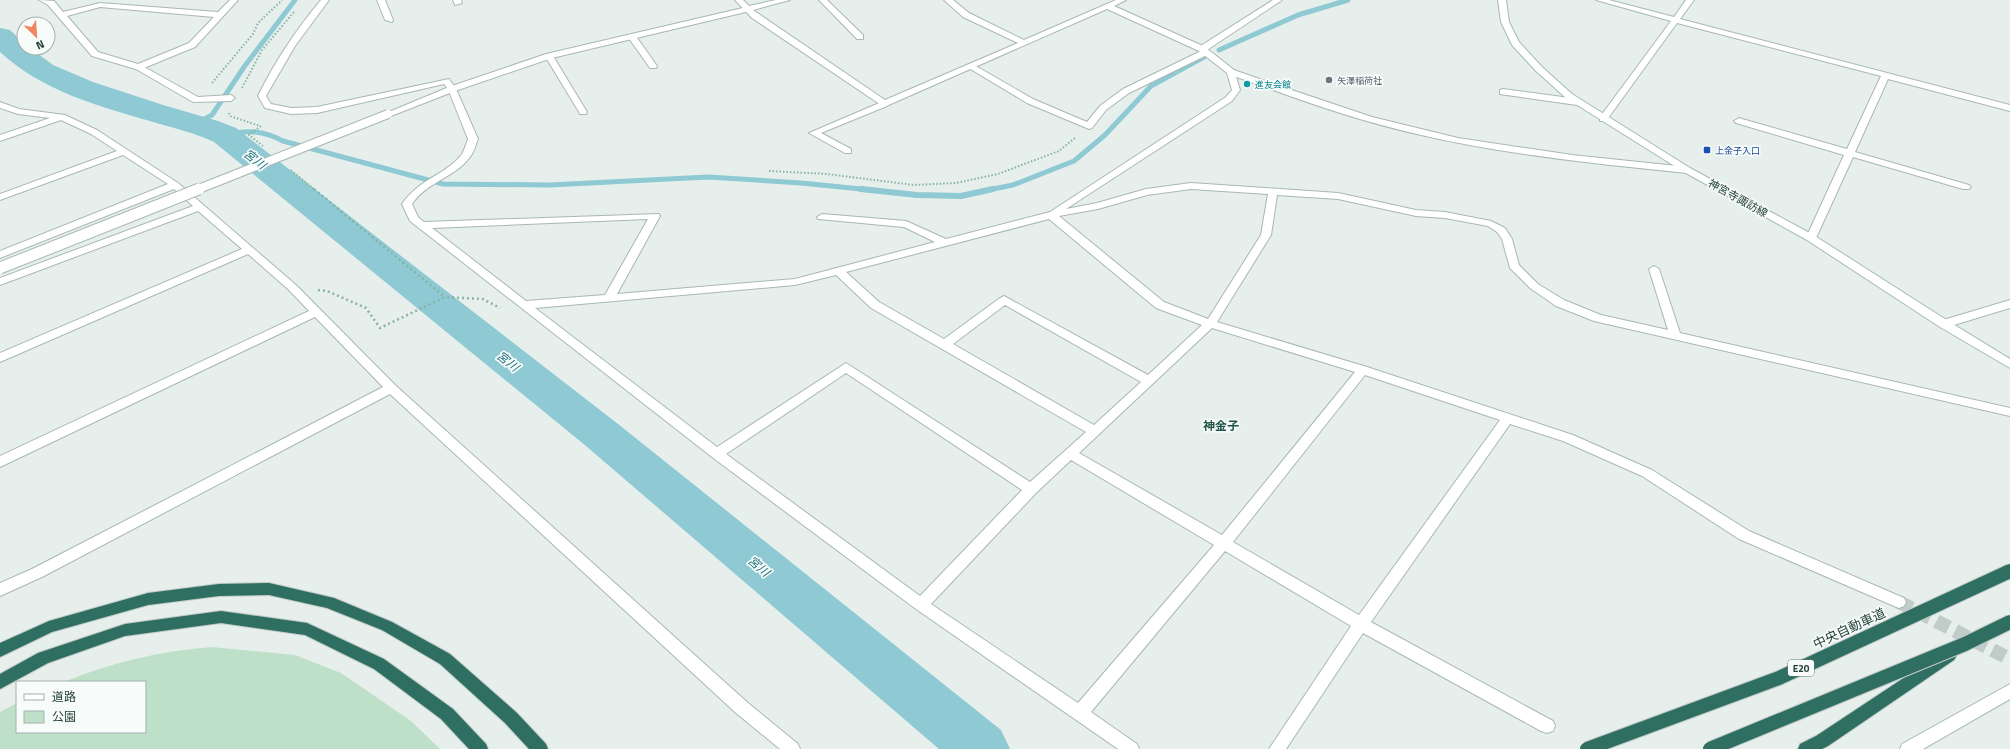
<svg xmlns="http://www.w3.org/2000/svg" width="2010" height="749" font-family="'Titillium Web','Noto Sans JP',sans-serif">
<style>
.green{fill:#bfe0c8}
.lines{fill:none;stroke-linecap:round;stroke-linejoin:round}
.stream-far1{stroke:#8ec9d4;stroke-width:5}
.stream{stroke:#8ec9d4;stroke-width:6}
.river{fill:#8ec9d4;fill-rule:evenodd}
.minor-tunnel{stroke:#bfccc8;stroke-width:14;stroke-dasharray:14 7;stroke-linecap:butt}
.service-casing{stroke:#a8b8b2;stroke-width:2}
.minor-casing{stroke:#a8b8b2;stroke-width:2}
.tertiary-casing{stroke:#a8b8b2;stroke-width:2}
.secondary-casing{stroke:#a4bbb3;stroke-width:2}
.motorway-casing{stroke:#c2cac8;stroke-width:2}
.path-far1{stroke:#86b3a5;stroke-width:2;stroke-dasharray:1.5 2;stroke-linecap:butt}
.path{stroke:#86b3a5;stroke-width:2.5;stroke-dasharray:2 3;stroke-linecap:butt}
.service{fill:#fff;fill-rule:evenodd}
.minor{fill:#fff;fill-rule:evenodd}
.tertiary{fill:#fff;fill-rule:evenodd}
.secondary{fill:#fff;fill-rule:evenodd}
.motorway{fill:#2f6f62;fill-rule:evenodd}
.tertiary-bridge-far1-casing{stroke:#a8b8b2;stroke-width:10;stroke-linecap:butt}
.tertiary-bridge-casing{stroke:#a8b8b2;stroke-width:13;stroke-linecap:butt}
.motorway-bridge-casing{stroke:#c2cac8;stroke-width:16;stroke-linecap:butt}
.tertiary-bridge-far1{stroke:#fff;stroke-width:8}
.tertiary-bridge{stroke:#fff;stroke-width:11}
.motorway-bridge{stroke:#2f6f62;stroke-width:14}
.worship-dot{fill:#6b7280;stroke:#f7fbf9;stroke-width:1.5}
.culture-dot{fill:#0f9aa8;stroke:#f7fbf9;stroke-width:1.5}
.transit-dot{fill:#1a4fb4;stroke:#f7fbf9;stroke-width:1.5}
.labels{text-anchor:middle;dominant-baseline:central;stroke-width:3.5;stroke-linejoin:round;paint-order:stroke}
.far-worship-label{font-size:9px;fill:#5b616d;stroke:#f7fbf9;text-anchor:start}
.far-culture-label{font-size:9px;fill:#0d838f;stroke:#f7fbf9;text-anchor:start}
.far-transit-label{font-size:9px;fill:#164399;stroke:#f7fbf9;text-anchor:start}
.shield{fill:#f7fbf9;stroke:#637a73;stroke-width:1}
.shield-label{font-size:10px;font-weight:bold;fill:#24423a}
.street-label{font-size:11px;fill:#24423a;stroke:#f7fbf9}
.water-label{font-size:12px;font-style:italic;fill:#1c6f80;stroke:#f7fbf9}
.neighbourhood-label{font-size:12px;font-weight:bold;fill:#1f5548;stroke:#f7fbf9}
.near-street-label{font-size:13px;fill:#24423a;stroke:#f7fbf9}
</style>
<rect width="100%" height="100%" fill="#e6efeb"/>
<!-- green -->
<path class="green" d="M212,647L295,655L341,673L411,721L440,749H0V712L17,703V732H145V682H64C111,662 162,651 212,647Z"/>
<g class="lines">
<!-- stream-far1 -->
<path class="stream-far1" d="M1219,50L1298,15L1348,0
M197,123L212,115L244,67L295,0
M225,135C247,130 263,130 283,141L443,184L550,185L708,177L801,183L871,190
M988,190L1013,185L1074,161L1105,135L1151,86L1204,57"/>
<!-- stream -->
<path class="stream" d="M861,189L917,195L961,196L993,189"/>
<!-- river -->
<path class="river" d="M0,28L10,30L24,43V48H30L53,65L93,82L163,105L218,121L236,128L618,424L1001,730L1010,749H939L586,446L214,142C193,132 172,128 150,121C97,106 41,90 0,52Z"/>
<!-- minor-tunnel -->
<path class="minor-tunnel" d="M1899,602L2010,659"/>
<!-- service casing -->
<g class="service-casing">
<path id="service" d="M1273,0H1282L1207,50L1210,52L1209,54L1129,93L1106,110L1092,128L1089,129L1027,103L967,67L971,64L974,65L1033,99L1087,122L1100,106L1123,89L1201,51L1198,49L1199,47Z
M139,64L198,97L231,95L235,98L231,101L193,102L136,69V65Z
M1231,69L1271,83L1272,85L1271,87H1265L1228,74L1227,72Z
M1503,89L1577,99L1581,102L1577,105L1500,94V90Z
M884,101L888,104L887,106L821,133L851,149V153H845L809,133Z"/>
</g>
<!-- minor casing -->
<g class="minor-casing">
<path id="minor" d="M39,0L54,1L63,12L100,3L218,12L230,0H238L195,47L139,70L92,56L48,5ZM100,7L214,17L189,43L138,64L98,52L67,16Z
M321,0H329L295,46L266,96L271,104L291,108L317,107L449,79L456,89L478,139C476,144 475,149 472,154C458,177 427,181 412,204L418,217L424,222L659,214L660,216L617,294L795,279L935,242L904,227L818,219L817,217L822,214L906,221L946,239L1050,212L1226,97L1232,90L1227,73L1199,51L1107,9L884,107L752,18L735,0H743L749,6L776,0H790L753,10L885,100L1018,43L963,17L944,0H953L969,13L1024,40L1116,0H1126L1114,6L1205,47L1234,70L1240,90L1232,101L1066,209L1097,203L1146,189L1191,183L1338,193L1416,210L1445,212L1491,221L1505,228L1512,239L1519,265L1538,284L1564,300L1601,315L1668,330L1649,269L1654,266L1659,269L1680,333L2010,408V416L1594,321L1556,306L1530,288L1510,268L1502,239L1497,232L1488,226L1445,218L1416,216L1338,199L1277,195L1271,235L1217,322L1367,367L1573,435L1652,470L1749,531L1904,598L1906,602L1904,606L1899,608L1894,606L1739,539L1642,476L1563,441L1510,424L1371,622L1553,721L1555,726L1553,731L1547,733L1541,731L1363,633L1286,749H1269L1351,626L1225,551L1091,712L1137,744L1139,749H1118L916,609L712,457L410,221L402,204C420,178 446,175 462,154C465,149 466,144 468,139L448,89L444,84L317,113L291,114L265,108L258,96C275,61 296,30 321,0ZM1191,189L1268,194L1261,235L1208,319L1164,302L1059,216L1098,209L1147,195ZM648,219L605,295L526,301L432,228ZM1049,219L1156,308L1202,325L1148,375L1004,296L1000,298L944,339L879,302L846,272ZM836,275L871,308L1086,432L1030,482L846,363L717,447L535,308L795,285ZM1005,305L1141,382L1094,425L953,344ZM1212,328L1355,372L1222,535L1079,453ZM846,373L1022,490L920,596L726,454ZM1365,375L1500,420L1359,615L1233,542ZM1071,460L1214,545L1078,703L931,604L1036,493Z
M377,0H385L393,20L392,22L385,20Z
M453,0H461L462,3L455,5Z
M819,0H827L863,35V39H857Z
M1596,0H1609L1674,17L1686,0H1694L1680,19L2010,105V111L1888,79L1855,152L1969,185L1971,187L1969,189H1963L1853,157L1816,238L1811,241L1807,240L1806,238L1844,155L1736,123L1734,121L1739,118L1742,119L1847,149L1881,76L1677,23L1606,121H1600V117L1671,21Z
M629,35H635L657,66L656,68H650L628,37Z
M546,54H549L553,56L587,112L586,114H580L579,112L545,56Z
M1268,82L1372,117L1458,138L1572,155L1687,167L1692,170L1687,173C1598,164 1508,155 1421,135C1367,123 1316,106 1265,87V83Z
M0,102L19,109L65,115L97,130L178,183L297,286L395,385L748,703L798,744L800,749H780L736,713L390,394L42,577L0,596V583L32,569L383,387L315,317L0,467V456L309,311L289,290L248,254L0,362V353L242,249L198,211L0,285V278L193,206L174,189L0,258V251L168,184L123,155L0,200V194L117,151L91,134L61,120L0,141V135L50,118L18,114L0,108Z
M2010,300V308L1944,328L1938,324L1940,321Z
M2010,684V699L1923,749H1900L1902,744Z"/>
</g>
<!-- tertiary casing -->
<g class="tertiary-casing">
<path id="tertiary" d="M747,7H750V11L552,58L455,91L391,116L388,117L384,114L449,87L546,54Z"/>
</g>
<!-- secondary casing -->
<g class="secondary-casing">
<path id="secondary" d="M1498,0H1506L1509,22L1519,42L1542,67L1572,94L1690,168L1815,236L1948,321L2010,359V368L1940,327L1807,240L1684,172L1566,98L1536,71L1512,45L1501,22Z"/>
</g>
<!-- motorway casing -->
<g class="motorway-casing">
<path id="motorway" d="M269,583L334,598L392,622L450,654L517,713L546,744L548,749H529L505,723L440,664L382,630L327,608L269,595L219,596L148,605L52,632L0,657V643L49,621L148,593L219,584Z
M221,611L307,623L384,659L453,709L486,744L488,749H469L441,719L374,669L305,635L221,623L125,636L48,663L0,689V674L38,653L125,624Z
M1949,648L1954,650L1957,655L1954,660L1828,746L1822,749H1798L1800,744L1816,736Z"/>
</g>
<!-- path-far1 -->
<path class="path-far1" d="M212,83L253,34L258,23L282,0
M242,88L262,50L294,12
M229,113L230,116L260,126
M261,126L249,135L263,146
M291,170L315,190
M769,171L827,174L914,185L956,183L998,174L1059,151L1076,137"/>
<!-- path -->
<path class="path" d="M314,189L445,297
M318,290L327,291L366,308L380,328L445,297L483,299L500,308"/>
<!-- service -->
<use href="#service" class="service"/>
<!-- minor -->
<use href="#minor" class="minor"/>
<!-- tertiary -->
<use href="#tertiary" class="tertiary"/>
<!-- secondary -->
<use href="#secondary" class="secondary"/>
<!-- motorway -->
<use href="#motorway" class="motorway"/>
<!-- tertiary-bridge-far1 casing -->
<g class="tertiary-bridge-far1-casing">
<path id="tertiary-bridge-far1" d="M196,190L388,114"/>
</g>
<!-- tertiary-bridge casing -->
<g class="tertiary-bridge-casing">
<path id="tertiary-bridge" d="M0,268L199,189"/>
</g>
<!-- motorway-bridge casing -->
<g class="motorway-bridge-casing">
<path id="motorway-bridge" d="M1587,749L1779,678L2010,571
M1710,749L1965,644L2010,622"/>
</g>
<!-- tertiary-bridge-far1 -->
<use href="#tertiary-bridge-far1" class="tertiary-bridge-far1"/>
<!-- tertiary-bridge -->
<use href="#tertiary-bridge" class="tertiary-bridge"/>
<!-- motorway-bridge -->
<use href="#motorway-bridge" class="motorway-bridge"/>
</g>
<!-- markers -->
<circle class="worship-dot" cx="1329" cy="80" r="4"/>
<circle class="culture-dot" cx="1247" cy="84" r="4"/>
<rect class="transit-dot" x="1703" y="146" width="8" height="8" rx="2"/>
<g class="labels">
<!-- far-worship labels -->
<g class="far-worship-label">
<text x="1337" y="80">矢澤稲荷社</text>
</g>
<!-- far-culture labels -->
<g class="far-culture-label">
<text x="1255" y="84">進友会館</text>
</g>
<!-- far-transit labels -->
<g class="far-transit-label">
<text x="1715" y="150">上金子入口</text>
</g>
<!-- shield labels -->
<rect class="shield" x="1788" y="660" width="26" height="16" rx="3"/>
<g class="shield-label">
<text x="1801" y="668">E20</text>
</g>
<!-- street labels -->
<g class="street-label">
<text transform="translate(1738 198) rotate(29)">神宮寺諏訪線</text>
</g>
<!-- water labels -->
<g class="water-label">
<text transform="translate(255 159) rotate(39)">宮川</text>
<text transform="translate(508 361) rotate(39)">宮川</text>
<text transform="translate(759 566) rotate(40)">宮川</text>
</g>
<!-- neighbourhood labels -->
<g class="neighbourhood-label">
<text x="1221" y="425">神金子</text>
</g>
<!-- near-street labels -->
<g class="near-street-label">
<text transform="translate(1849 628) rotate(-25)">中央自動車道</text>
</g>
</g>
<!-- legend -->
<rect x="16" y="681" width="130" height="52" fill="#f7fbf9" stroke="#a3b1ad"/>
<rect x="24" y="694" width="20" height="6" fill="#ffffff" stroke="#a3b1ad"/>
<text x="52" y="701" font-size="12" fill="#24423a">道路</text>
<rect x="24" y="711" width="20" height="12" fill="#bfe0c8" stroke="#a3b1ad"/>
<text x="52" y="721" font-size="12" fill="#24423a">公園</text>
<!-- north arrow -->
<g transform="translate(36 36) rotate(155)"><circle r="19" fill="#f7fbf9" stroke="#a3b1ad"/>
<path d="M0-3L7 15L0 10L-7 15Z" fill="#f4845f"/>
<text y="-6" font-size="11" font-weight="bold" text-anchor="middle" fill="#24423a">N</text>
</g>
</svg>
